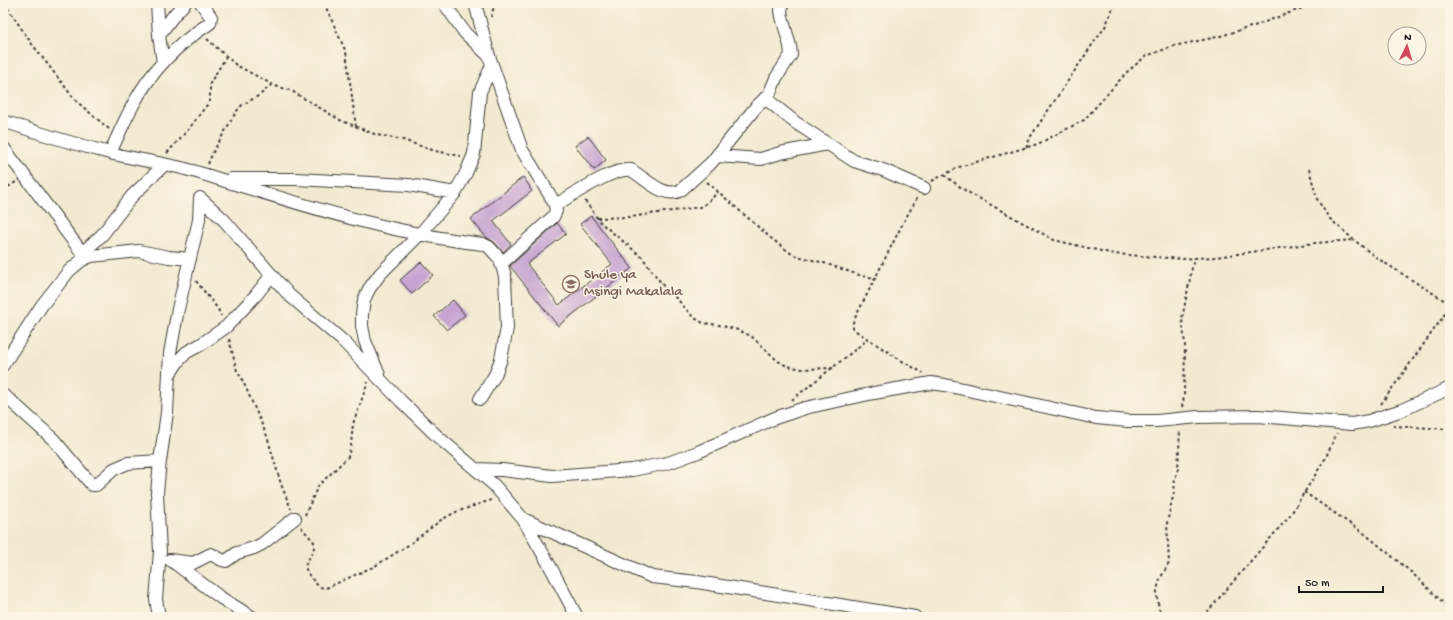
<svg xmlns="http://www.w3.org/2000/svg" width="1453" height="620" font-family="'Gochi Hand',sans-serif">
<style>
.building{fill:#c6a3d2}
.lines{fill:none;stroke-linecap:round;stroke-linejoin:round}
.minor-casing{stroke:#3c3b37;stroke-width:14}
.path{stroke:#3c3b37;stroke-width:2;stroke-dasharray:3 3;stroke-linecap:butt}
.minor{stroke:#fff;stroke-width:12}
.labels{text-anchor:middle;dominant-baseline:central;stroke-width:3;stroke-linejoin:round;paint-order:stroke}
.education-label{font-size:15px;fill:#785e54;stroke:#fcf5e5;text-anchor:start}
</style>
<rect width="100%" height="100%" fill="#fcf5e5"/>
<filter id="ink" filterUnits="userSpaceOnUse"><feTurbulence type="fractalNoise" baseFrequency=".025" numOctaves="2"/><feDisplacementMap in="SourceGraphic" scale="8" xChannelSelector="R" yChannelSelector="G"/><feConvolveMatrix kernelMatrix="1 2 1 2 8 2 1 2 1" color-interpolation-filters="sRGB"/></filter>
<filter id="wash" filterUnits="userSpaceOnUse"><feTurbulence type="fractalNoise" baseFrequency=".012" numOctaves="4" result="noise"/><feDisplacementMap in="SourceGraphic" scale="16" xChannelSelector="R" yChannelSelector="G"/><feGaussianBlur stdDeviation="0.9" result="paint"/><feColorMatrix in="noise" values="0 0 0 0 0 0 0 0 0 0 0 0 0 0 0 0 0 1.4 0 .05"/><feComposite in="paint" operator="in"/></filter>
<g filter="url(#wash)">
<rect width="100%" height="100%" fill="#f2ead0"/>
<g id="blocks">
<!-- building -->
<path class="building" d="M588,136L606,160L594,170L575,146Z
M523,177L530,187L529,188L532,191L493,221L511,244L503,252L494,242L486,237L471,219Z
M591,216L632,268L558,326L510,266L557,223L566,234L527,264L559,305L612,264L580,224Z
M421,262L433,275L412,294L400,280Z
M453,300L465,315L447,330L434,316Z"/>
</g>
</g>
<g filter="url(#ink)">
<use href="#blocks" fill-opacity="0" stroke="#3c3b37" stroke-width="1"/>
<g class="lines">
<!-- minor casing -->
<g class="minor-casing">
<path id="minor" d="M157,3L159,35L163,63
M444,3L465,33L488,55
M475,3L489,56L522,150L551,197L555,205L556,211L553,217L501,264
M159,35L174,15L185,3
M765,98L796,123L854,161L883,170L924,188
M3,121C38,133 74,144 110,153C137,160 166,163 193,171C288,200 383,233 483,244L489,247L500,259L505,276L507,328L501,359L495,375L480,399
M3,147L86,258
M110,153C118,136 125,119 134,103C152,70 179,43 210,23L211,17L201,3
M717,156L761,159L780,153L828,144
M231,179H296L409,185L455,193
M200,198L224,220L289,295L343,341L401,401L438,437L494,485L523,519L550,566L577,617
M555,205C572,196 613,167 631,170C645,178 665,200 681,190L711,163L756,107L769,95L776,78L791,55L790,46L782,17L781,10L783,3
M82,253L102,235L132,196L164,165
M3,365L42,305L69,271L82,260L91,256L139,251L169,257L190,259
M169,375L179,360L187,352L200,345L226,327L256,295L271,276
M379,375L365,341L362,326V314L364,300L369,289L380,274L420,234L455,193L466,173L474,154L480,92L492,65
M3,395L12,402L54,440L92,485H96L114,469L128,463L160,461
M476,469L502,470L552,476L632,470L668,463L698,452L775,418L805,408L874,393L931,383L945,385L1096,418L1128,421H1157L1198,417L1258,416L1352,424L1369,421L1402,410L1450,388
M523,519L652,577L697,582L915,617
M170,560L193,563L211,554L222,560L226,561L237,553L254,548L262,544L295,518
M172,561L221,598L252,617
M159,617L156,599L160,552L157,493L160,461L167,413L170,353L178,309L199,220L200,198"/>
</g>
<!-- path -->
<path class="path" d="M4,3L32,44L76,101L109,129
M324,3L346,52L356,127
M491,17L495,3
M207,39L236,65L275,86L290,90L340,120L377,135L403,140L435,151L461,156
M1026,148L1031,136L1092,45L1105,27L1115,3
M167,153L187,131L210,101V83L226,57
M208,164L213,152L236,112L242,105L260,95L272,84
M1309,169L1317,199L1329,218L1354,240L1377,258L1450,304
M944,175L966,191L1054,240L1114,254L1183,259L1194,258L1216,257L1315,243L1354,240
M932,181L959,167L1038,144L1084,120L1127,72L1146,56L1174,46L1217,37L1254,26L1316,3
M707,182L772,239L793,255L824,263L862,276L875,278
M3,190L16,182
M917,198L902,225L853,322V329L897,358L923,373
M585,201L601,223L642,257L664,287L679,301L693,317L703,323L719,325L738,330L751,336L778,361L787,366L802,369L833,368
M597,218L630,217L700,207L707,203L718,192
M196,281L218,309L221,316
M229,339L237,371L242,379L267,436L281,484L291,509
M792,400C817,379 843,360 868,339
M1381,404L1443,317L1450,305
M1182,407L1184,397L1185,344L1182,319L1194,258
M1393,426L1450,429
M1304,492L1365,534L1411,572L1450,609
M305,515L318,486L348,457L351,445L353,424L368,382
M301,527L314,542C316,561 295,560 313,580C317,585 319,588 326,588L375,566L410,544L441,520L456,512L491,500
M1161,617L1157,598V590L1160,579L1169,563L1167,523L1174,492L1175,479L1178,469L1180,430
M1203,617L1291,514L1325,459L1337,433"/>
<!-- minor -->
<use href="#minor" class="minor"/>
</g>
</g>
<!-- icons -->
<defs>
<g id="school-ring" transform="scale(0.9)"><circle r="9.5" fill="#fcf5e5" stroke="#8d6e63" stroke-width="1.5"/><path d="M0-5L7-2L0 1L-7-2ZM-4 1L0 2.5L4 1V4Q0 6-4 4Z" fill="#8d6e63"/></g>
</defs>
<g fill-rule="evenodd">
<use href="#school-ring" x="571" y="284"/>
</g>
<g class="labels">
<!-- education labels -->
<g class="education-label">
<text x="584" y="275">Shule ya<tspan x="584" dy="17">Msingi Makalala</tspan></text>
</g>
</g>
<!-- margin -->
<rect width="1453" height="620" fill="none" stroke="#fcf5e5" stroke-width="16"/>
<!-- north arrow -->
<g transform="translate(1407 46) rotate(5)"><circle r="19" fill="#fcf5e5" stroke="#a29e95"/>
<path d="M0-3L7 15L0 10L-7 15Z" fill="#d1495b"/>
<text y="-6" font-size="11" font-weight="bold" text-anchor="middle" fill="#1c1c1c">N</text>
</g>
<!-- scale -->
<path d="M1299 586v6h84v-6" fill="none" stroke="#1c1c1c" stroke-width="2"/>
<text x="1305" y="586" font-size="12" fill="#1c1c1c" stroke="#fcf5e5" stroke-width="3" paint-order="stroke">50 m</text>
</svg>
